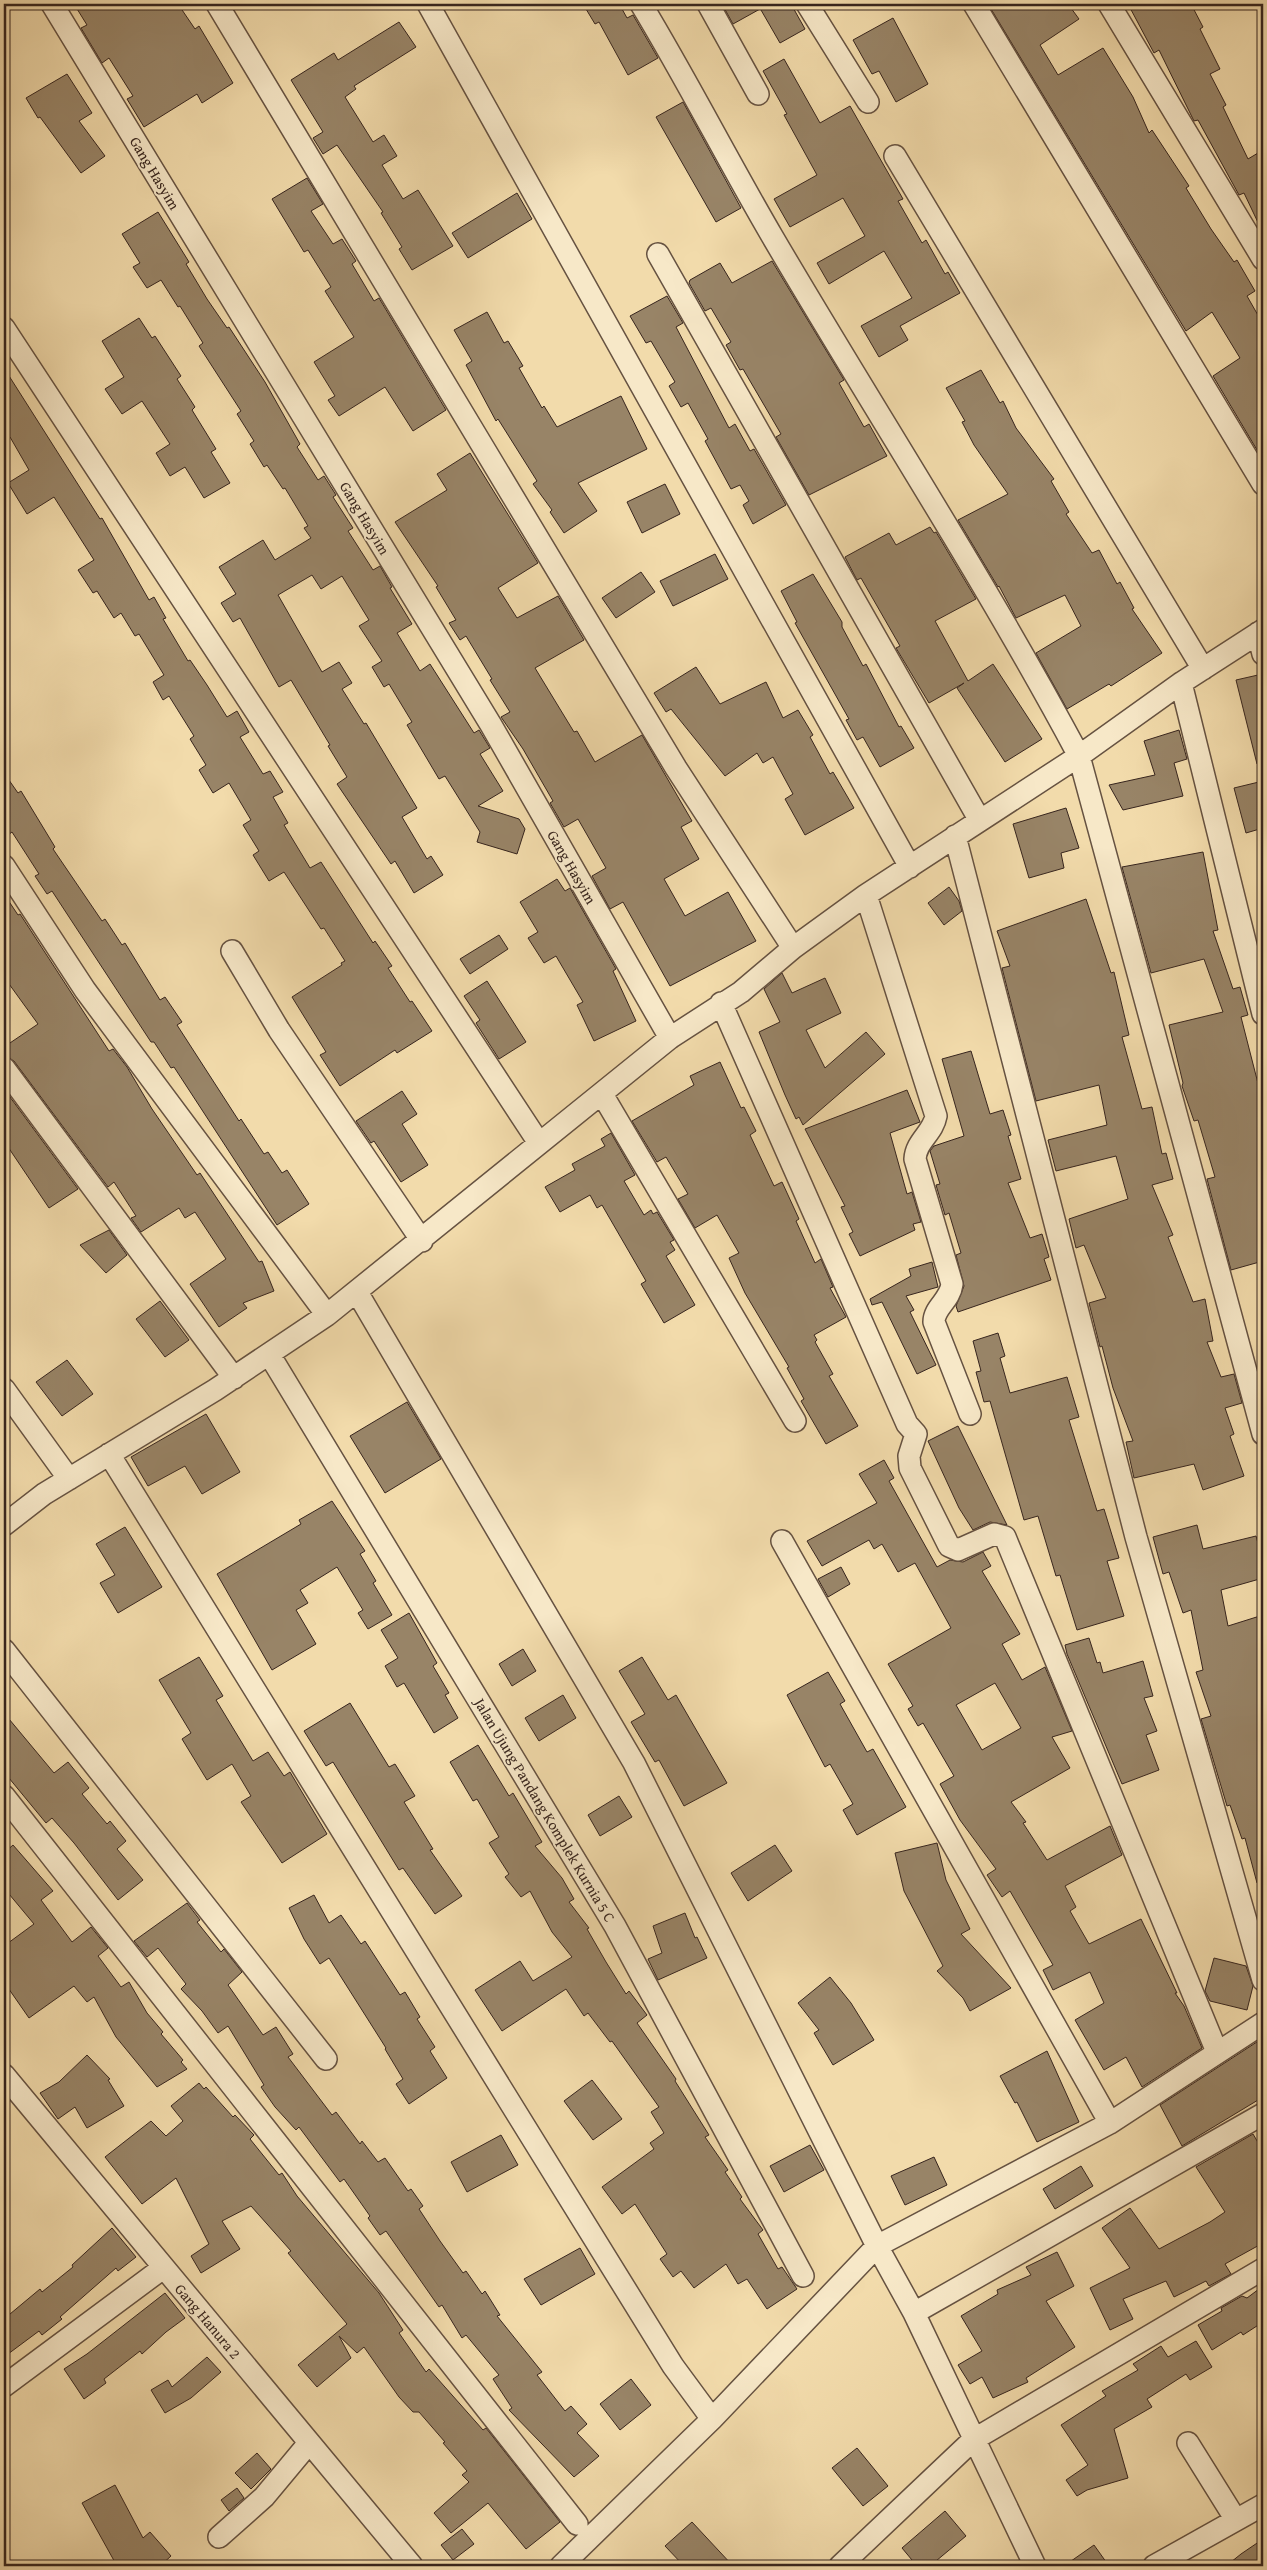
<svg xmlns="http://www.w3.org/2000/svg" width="1267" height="2570" font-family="'Gentium Book Plus',serif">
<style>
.building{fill:#988467;stroke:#37251e;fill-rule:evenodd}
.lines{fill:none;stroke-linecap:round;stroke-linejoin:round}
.street-casing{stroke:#665241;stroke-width:24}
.street{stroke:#f7e8c8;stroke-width:21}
.labels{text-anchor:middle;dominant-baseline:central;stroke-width:4;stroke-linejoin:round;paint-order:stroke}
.street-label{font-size:15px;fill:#37251e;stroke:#f7e8c8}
</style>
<rect width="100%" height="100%" fill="#f2dbab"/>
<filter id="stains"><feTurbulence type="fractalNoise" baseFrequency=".004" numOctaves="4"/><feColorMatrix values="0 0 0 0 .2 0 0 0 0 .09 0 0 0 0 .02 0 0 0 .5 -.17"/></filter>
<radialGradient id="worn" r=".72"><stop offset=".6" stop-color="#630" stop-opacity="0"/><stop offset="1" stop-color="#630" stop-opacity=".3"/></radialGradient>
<!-- building -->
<path class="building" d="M74,4H178L195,29L199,26L233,83L202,103L197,94L144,127L127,99L133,96L109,58L102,63L81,28L87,25Z
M583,4H629L622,9L627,18L633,15L658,58L628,75L599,22L595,24Z
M722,4H769L733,24Z
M772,4H791L805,29L780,43L761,10Z
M988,4H1068L1079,19L1040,45L1058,75L1103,48L1133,97L1149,133L1152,130L1189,186L1186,188L1211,229L1234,262L1237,260L1255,291L1247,296L1263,324V460L1213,376L1240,358L1212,312L1186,331Z
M1128,4H1191L1203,27L1200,29L1220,69L1210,74L1226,105L1223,107L1248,159L1263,150V233L1244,193L1239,195L1198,120L1194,121L1192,117L1159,50L1154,53Z
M893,18L928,84L896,102L879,71L872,74L853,40Z
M399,22L416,47L354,86L356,89L345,97L373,142L384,135L397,156L382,165L403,199L418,190L453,246L412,270L399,249L402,247L381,213L383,212L337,145L323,154L313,138L323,132L291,80L334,53L338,60Z
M784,59L820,123L850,106L903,199L898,201L922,243L926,240L945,274L948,272L960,293L900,326L908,340L879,357L861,326L912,298L884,251L829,284L817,263L865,236L843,198L790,227L774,199L817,175L784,115L787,114L763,71Z
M67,74L92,113L79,121L105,156L81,173L40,117L38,118L26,98Z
M683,102L741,208L716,222L656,117Z
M307,178L323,204L311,211L333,244L342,239L356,261L352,264L374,301L379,298L446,410L413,431L385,387L339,416L328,400L335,396L314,362L354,337L325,291L331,287L308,250L304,252L272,199Z
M517,193L532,219L468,258L452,233Z
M158,212L189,262L186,264L207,299L227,328L229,327L265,382L300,444L297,447L318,480L324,476L336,495L333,497L353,528L348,531L373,570L380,566L392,587L390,588L412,624L397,633L420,671L430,664L474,733L479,730L490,748L480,754L503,791L478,806L519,819L525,829L517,854L477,842L480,832L445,776L439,779L407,725L412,722L389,684L384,687L372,667L382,661L359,626L369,620L342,576L321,589L312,575L278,595L322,672L339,662L352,683L342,689L364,724L366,723L417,808L402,817L427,859L431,856L443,875L414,893L395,861L391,864L337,784L347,777L328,746L330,745L291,680L279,687L240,618L233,622L221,603L236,594L219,567L263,540L275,560L311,538L304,528L308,526L285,488L283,489L267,465L264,467L250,444L254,441L237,414L241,411L199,346L203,343L180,306L178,307L161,280L147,288L133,267L140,263L122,234Z
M772,261L844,380L839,383L864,427L869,424L887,456L809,495L776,437L781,434L743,369L740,370L726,345L731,342L711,308L705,311L689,283L690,280L720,263L732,283Z
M667,296L683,323L676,327L729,428L735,424L750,451L754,449L786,505L753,524L743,505L749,501L740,485L731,489L705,441L708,439L688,403L681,407L669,386L675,382L651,341L646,343L630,316Z
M487,312L504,343L508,341L523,366L519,368L542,408L544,406L557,427L621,396L647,449L578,483L597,511L564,533L550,512L552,510L533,484L537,481L498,419L496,421L466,365L472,361L454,330Z
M139,318L152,338L155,336L181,376L177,379L195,407L192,410L216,449L211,452L230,483L204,498L185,467L170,476L156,453L170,444L142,401L122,414L105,389L124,377L102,341Z
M4,368L100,519L102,518L149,600L154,597L166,618L163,619L188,661L190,660L207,685L227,717L237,711L249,732L240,737L263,774L270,771L283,792L273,797L288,823L284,825L310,868L321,862L373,943L375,941L392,966L388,968L410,1002L412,1001L432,1031L397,1053L395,1050L340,1086L320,1055L326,1052L292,997L342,965L341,963L345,961L324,928L321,929L284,872L269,881L253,855L259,851L243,825L251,820L229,783L213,793L199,770L206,765L190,739L194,736L169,696L163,700L153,682L164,675L139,634L135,636L121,613L114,618L97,591L93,593L78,570L94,560L54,497L27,514L8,483L29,470L10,437L4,441Z
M981,370L1000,403L1003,401L1016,428L1054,479L1051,481L1069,512L1066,514L1092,553L1099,550L1117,584L1120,582L1134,608L1132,609L1162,653L1111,686L1109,684L1067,709L1036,653L1081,626L1065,595L1016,618L999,586L998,587L958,520L1008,494L974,445L962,422L965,421L946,388Z
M470,453L538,563L498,588L517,618L558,596L584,640L535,668L574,732L577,731L595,762L642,735L692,821L681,827L699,859L664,879L685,916L728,892L756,941L670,986L623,902L610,909L592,876L606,868L578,819L564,827L550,803L553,801L523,749L501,717L510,712L490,680L492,679L466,636L460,640L449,623L456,620L436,587L438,586L395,522L447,490L437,474Z
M665,484L680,514L642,533L627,502Z
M930,527L934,533L936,532L976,599L935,621L968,681L993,664L1042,739L1005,762L957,688L964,683L929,703L896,648L900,646L861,578L857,580L845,557L889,533L896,545Z
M715,554L728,579L673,606L660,581Z
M641,572L655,592L616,618L602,598Z
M813,574L842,622V627L863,666L866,664L899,727L901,726L914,748L880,767L863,737L857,740L846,720L849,719L795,623L797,622L781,591Z
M696,667L720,704L766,682L783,718L798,710L813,735L810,737L830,774L833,772L854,808L805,835L785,799L793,794L773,757L763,763L757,753L725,776L671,709L666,712L654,693Z
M1258,675L1263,695V763L1257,764L1236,680Z
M1179,730L1187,759L1174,763L1183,796L1123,810L1109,785L1155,775L1144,741Z
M4,773L18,793L21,791L55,847L53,849L102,921L105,919L122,945L125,943L160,1000L165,997L182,1022L177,1025L239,1121L241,1119L264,1154L268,1152L282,1173L287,1170L309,1204L277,1225L174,1067L171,1068L154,1042H151L52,891L47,894L35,876L39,874L12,832L4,838Z
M1263,781V828L1246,833L1234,788Z
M1066,808L1079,848L1061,853L1064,868L1029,878L1013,824Z
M1203,852L1218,930L1213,931L1233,989L1240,987L1248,1015L1241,1017L1263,1103V1261L1231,1270L1207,1179L1215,1177L1198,1120L1194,1121L1182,1086L1183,1083L1169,1025L1223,1012L1204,959L1151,973L1122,867Z
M557,879L565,891L570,888L616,969L613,971L636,1021L594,1041L577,1005L583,1002L556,956L544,963L528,938L538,932L520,902Z
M949,887L959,901L962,911L944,925L928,903Z
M4,894L18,915L20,914L109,1051L113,1049L127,1067L152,1109L197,1175L200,1173L259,1262L262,1261L274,1291L243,1303L247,1308L219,1327L190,1284L226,1259L195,1212L185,1218L179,1208L141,1232L131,1218L136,1216L114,1182L108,1187L14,1061L4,1056V1047L38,1024L4,977Z
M1086,899L1111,973L1114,972L1129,1035L1122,1037L1142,1109L1152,1107L1162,1154L1166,1153L1173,1179L1152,1185L1173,1235L1168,1237L1193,1302L1205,1299L1213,1341L1207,1342L1221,1377L1234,1374L1242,1403L1225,1408L1234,1434L1230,1436L1244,1476L1203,1490L1194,1464L1134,1478L1126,1442L1133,1441L1113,1388L1102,1346L1100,1347L1089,1303L1106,1298L1084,1245L1076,1248L1069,1219L1128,1199L1116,1156L1056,1171L1048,1140L1107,1125L1099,1085L1036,1101L1002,968L1010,966L997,931Z
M499,935L508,949L470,974L460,959Z
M782,973L792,993L825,978L841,1013L806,1030L825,1068L866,1032L885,1054L803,1125L799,1117L796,1119L785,1095L759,1032L780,1022L764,989Z
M487,981L526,1042L499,1059L476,1023L480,1020L464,996Z
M971,1051L990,1114L1003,1110L1011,1135L1008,1136L1021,1179L1008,1183L1030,1238L1042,1234L1049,1257L1044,1259L1051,1280L958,1312L956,1306L964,1286L956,1255L961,1253L949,1213L945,1215L936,1185L940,1184L930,1151L934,1146L964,1136L942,1059Z
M720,1062L741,1108L744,1107L756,1131L750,1135L774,1186L782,1182L799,1219L796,1221L815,1263L821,1259L833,1287L830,1288L846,1317L814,1335L817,1340L815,1342L833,1374L829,1376L858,1426L826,1444L801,1401L804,1399L787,1368L789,1367L745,1293L729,1258L739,1253L717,1215L695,1228L678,1199L688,1194L666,1157L657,1162L632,1121L694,1085L690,1076Z
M4,1089L78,1189L49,1208L4,1141Z
M907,1090L920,1122L890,1133L907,1194L912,1192L921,1222L913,1224L915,1230L860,1256L849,1234L853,1232L841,1207L845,1206L805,1129Z
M402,1091L417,1114L402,1124L428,1165L401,1182L374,1141L371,1143L356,1121Z
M611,1133L635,1175L624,1181L644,1215L651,1210L653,1214L657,1212L674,1240L670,1242L675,1250L666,1256L695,1305L664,1323L641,1284L646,1281L602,1205L597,1208L590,1195L560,1212L545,1187L575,1170L572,1164L605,1146L601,1139Z
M109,1230L127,1255L106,1273L80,1245Z
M932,1262L938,1287L906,1296L914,1310L910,1312L936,1365L917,1374L882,1302L872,1305L870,1299L911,1276L909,1269Z
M160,1301L189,1340L165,1357L136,1319Z
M998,1333L1005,1356L1000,1358L1010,1393L1067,1377L1079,1417L1069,1420L1097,1511L1104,1509L1119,1558L1107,1561L1124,1616L1077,1630L1060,1575L1056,1576L1038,1516L1024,1520L990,1401L984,1402L976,1372L981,1371L973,1341Z
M67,1360L93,1394L62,1416L36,1382Z
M1263,1365V1387L1258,1366Z
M407,1402L441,1459L385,1493L350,1436Z
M206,1414L240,1472L202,1494L185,1466L148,1486L131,1457Z
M958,1426L1007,1525L990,1522L973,1530L959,1508L928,1441Z
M884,1460L894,1478L889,1481L937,1567L950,1560L963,1562L983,1552L991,1566L982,1571L1020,1634L1002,1644L1022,1680L1045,1667L1072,1731L1052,1737L1070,1768L1011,1802L1026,1822L1023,1823L1047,1860L1110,1826L1122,1855L1065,1886L1076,1907L1070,1911L1089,1944L1141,1919L1177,1993H1175L1184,2006L1202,2048L1142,2087L1126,2057L1104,2070L1075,2020L1104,2003L1090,1972L1053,1990L1043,1970L1053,1965L1010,1891L1002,1897L987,1875L996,1869L960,1820L940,1784L954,1776L923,1723L918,1726L908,1709L913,1706L888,1664L951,1628L915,1563L898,1572L882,1544L874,1549L869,1540L822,1566L807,1541L877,1503L859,1474ZM995,1683L1021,1728L982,1750L956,1705Z
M332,1501L365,1551L360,1554L376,1581L373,1583L392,1615L368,1629L358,1613L363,1610L337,1567L300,1590L308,1603L296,1610L316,1644L272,1670L217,1574L301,1524L299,1520Z
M1197,1525L1203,1549L1256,1536L1263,1562V1578L1221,1590L1228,1626L1263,1615V1882L1257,1883L1245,1838L1242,1839L1230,1805L1227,1806L1201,1719L1211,1716L1196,1672L1203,1670L1191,1610L1183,1613L1169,1572L1163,1574L1153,1537Z
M125,1527L162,1587L118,1613L100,1583L115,1575L96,1544Z
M841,1567L850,1584L828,1597L818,1579Z
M409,1613L437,1663L433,1666L449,1693L445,1695L458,1718L434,1733L404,1683L397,1687L385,1666L398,1658L381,1630Z
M1089,1638L1097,1663L1100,1662L1103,1673L1143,1661L1153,1696L1144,1698L1157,1731L1146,1735L1159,1770L1122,1784L1067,1654L1065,1645Z
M523,1649L536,1671L512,1686L499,1664Z
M199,1657L223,1696L216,1700L253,1761L268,1752L284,1776L290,1772L327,1834L282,1863L241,1802L251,1796L232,1764L207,1780L182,1739L191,1733L159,1680Z
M642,1657L668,1700L676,1695L727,1783L684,1806L659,1760L655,1762L631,1722L645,1714L619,1671Z
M828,1672L845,1701L840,1704L867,1752L873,1749L906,1807L857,1835L843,1810L853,1804L830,1764L825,1767L787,1695Z
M563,1695L576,1718L539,1741L525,1718Z
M350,1703L389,1767L395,1764L415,1796L404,1802L433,1849L430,1850L462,1896L435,1914L403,1868L399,1870L333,1762L326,1766L304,1731Z
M4,1713L54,1773L68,1762L89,1788L82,1794L107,1824L110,1821L126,1841L117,1849L143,1880L118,1900L74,1843L52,1818L46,1823L4,1772Z
M478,1745L509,1796L513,1793L542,1842L535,1846L562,1878L574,1899L569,1902L589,1928L587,1929L606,1962L626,1994L629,1991L647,2015L637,2023L676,2079L675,2081L709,2135L705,2137L728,2170L725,2172L742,2197L740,2199L763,2230L758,2234L778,2269L782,2267L797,2289L767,2309L747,2279L738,2284L726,2264L694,2288L681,2271L673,2277L660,2259L667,2254L635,2204L622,2214L602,2187L654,2149L650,2143L664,2133L651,2112L659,2107L612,2041L610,2042L588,2013L584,2016L566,1989L502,2031L475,1990L520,1961L533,1981L572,1957L552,1932L530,1891L521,1897L505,1877L509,1874L489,1843L499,1837L477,1799L473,1801L450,1762Z
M619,1796L632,1817L600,1836L588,1815Z
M937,1843L946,1880L970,1929L961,1934L1011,1988L970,2011L963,1998L937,1971L943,1966L904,1891L895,1853Z
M13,1845L53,1891L41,1900L72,1942L91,1927L108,1948L98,1956L121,1987L129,1982L147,2013L163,2032L161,2034L183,2060L181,2062L187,2069L157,2087L116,2037L94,1997L87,2002L74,1986L29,2018L4,1982V1946L34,1924L4,1888V1853Z
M775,1845L792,1871L748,1901L731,1873Z
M314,1895L329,1923L341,1915L361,1944L365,1941L400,1995L405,1992L420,2017L417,2019L435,2047L430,2051L447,2078L409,2104L396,2084L403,2079L385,2049L386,2048L329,1958L320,1964L304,1939L289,1908Z
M187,1903L200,1920L197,1922L221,1952L224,1949L242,1972L228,1985L263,2035L276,2027L293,2054L288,2057L332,2115L336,2112L360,2144L362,2141L378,2162L385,2158L408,2191L411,2189L423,2206L419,2209L440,2241L463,2273L466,2271L482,2294L485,2291L500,2315L497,2316L542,2372L537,2375L565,2411L571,2406L587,2424L577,2433L599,2456L574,2477L509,2410L512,2408L493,2379L499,2375L466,2335L462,2338L442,2305L439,2307L386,2231L380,2235L368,2218L370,2216L344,2179L340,2182L299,2127L296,2130L275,2107L261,2087L264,2085L228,2026L218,2033L202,2011L181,1989L186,1984L158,1948L147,1957L134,1941Z
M685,1913L695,1938L697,1937L707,1958L658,1980L648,1959L662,1953L653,1926Z
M1214,1958L1246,1966L1253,1986L1247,2010L1210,2001L1205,1991Z
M830,1977L851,2003L874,2040L833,2065L814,2033L819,2030L798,2003Z
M1263,2038V2097L1182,2146L1160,2105Z
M1047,2051L1079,2122L1037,2142L1017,2102L1015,2103L1000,2076Z
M87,2055L110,2079L108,2080L124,2106L87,2128L75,2107L58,2119L40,2093L59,2082Z
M592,2080L622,2119L593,2140L564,2101Z
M199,2083L204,2089L206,2087L233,2117L235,2115L254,2135L250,2139L279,2175L282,2173L297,2196L379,2293L403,2330L399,2333L426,2372L429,2369L483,2430L486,2428L560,2522L526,2549L488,2503L451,2533L434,2513L469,2482L462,2475L467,2471L443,2443L445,2442L419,2412H413L399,2397L364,2347L357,2353L339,2336L351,2358L317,2387L298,2365L347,2324L288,2253L291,2251L251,2206L222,2221L240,2249L201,2273L191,2256L209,2244L176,2178L142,2204L105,2157L151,2121L166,2136L183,2121L171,2106Z
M1253,2134L1263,2151V2243L1225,2264L1231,2274L1209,2286L1206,2281L1174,2297L1166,2281L1123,2299L1133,2319L1110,2330L1090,2288L1130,2268L1102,2228L1130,2208L1159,2249L1210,2222L1225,2212L1196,2167Z
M501,2135L518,2165L467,2192L451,2162Z
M810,2145L824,2170L784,2192L770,2166Z
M934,2157L947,2185L905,2205L891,2176Z
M1081,2166L1093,2186L1055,2209L1043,2189Z
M112,2228L136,2257L118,2271L116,2268L60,2317L62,2319L42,2335L39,2331L4,2357V2319L40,2289L42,2292L73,2267L72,2265Z
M580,2248L595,2274L541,2305L524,2279Z
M1057,2252L1074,2286L1046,2301L1075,2347L1026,2378L1028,2382L993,2398L982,2377L970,2384L958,2365L982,2351L961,2316L998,2294L997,2290L1031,2275L1026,2267Z
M1263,2286V2322L1243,2335L1241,2332L1212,2350L1198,2325L1222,2311L1221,2308L1242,2296L1247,2298Z
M165,2293L185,2318L166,2332L142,2354L140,2351L104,2379L106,2383L84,2399L64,2369L87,2354Z
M1196,2341L1212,2367L1190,2380L1186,2374L1147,2399L1152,2407L1114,2429L1128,2478L1087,2490L1077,2496L1066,2480L1088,2465L1061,2425L1106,2396L1102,2391L1138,2370L1133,2364L1161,2346L1168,2357Z
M207,2357L221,2372L191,2398L165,2413L151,2390L168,2380L172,2387Z
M631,2379L651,2405L620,2430L600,2404Z
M857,2448L888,2486L863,2506L832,2468Z
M257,2453L271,2469L251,2489L235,2473Z
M115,2485L143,2538L150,2532L171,2556L160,2566H117L82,2503Z
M237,2488L244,2498L229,2511L221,2500Z
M945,2511L966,2536L930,2566H917L902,2548Z
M692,2522L733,2566H684L665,2546Z
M462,2529L474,2544L453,2560L441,2545Z
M1263,2539V2566H1226L1241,2554Z
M1094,2545L1109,2566H1064Z"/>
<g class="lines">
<!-- street casing -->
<g class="street-casing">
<path id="street" d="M52,4L491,725L670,1038
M217,4L676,768L793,948
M428,4L910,867
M641,4C687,80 727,159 772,236C874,410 984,578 1079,756L1263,1434
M708,4L758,94
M807,4L868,102
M974,4L1263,484
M1109,4L1263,259
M895,156L1203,669
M658,254L979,819
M4,328L539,1143
M1258,633L1263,654
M1181,683L1263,1014
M955,836L1136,1537L1263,1980
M4,866L85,990L327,1315
M866,895L936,1116C933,1133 916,1141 915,1159L952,1284C950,1301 934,1307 934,1322L970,1414
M232,951L279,1030L422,1241
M721,1003L907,1424L916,1434L909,1456L910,1468L949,1546L958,1550L994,1534L1005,1537L1217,2052
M4,1068L234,1378
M602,1094L795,1421
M357,1292L634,1763L877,2246L914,2313L1035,2566
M269,1354L615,1926L803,2276
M4,1389L69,1479
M109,1454L673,2366L712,2419
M4,1525L44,1494L215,1390L327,1315L670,1038L741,992L793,948L866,895L1079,756L1181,683L1263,630
M782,1541L1110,2123
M4,1650L326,2059
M4,1796L577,2524
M4,2075L412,2566
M914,2313L1263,2114
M4,2386L163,2268
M1188,2443L1236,2520
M219,2537L264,2497L309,2443
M561,2566L712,2419L877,2246L1110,2123L1263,2023
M840,2566L973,2440L1263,2269
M1154,2566L1263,2505"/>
</g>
<!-- street -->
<use href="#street" class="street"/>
</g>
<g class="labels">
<!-- street labels -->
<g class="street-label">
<text transform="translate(155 173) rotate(59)">Gang Hasyim</text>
<text transform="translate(365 518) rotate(59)">Gang Hasyim</text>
<text transform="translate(572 867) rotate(60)">Gang Hasyim</text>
<text transform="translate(545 1810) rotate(59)">Jalan Ujung Pandang Komplek Kurnia 5 C</text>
<text transform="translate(208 2321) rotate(50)">Gang Hanura 2</text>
</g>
</g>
<!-- margin -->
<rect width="1267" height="2570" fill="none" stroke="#f2dbab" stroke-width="20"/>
<rect x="5" y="5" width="1257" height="2560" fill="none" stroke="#37251e" stroke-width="2.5"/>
<rect x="10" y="10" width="1247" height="2550" fill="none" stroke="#37251e"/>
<rect width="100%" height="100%" filter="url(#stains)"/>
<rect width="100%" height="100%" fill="url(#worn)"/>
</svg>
